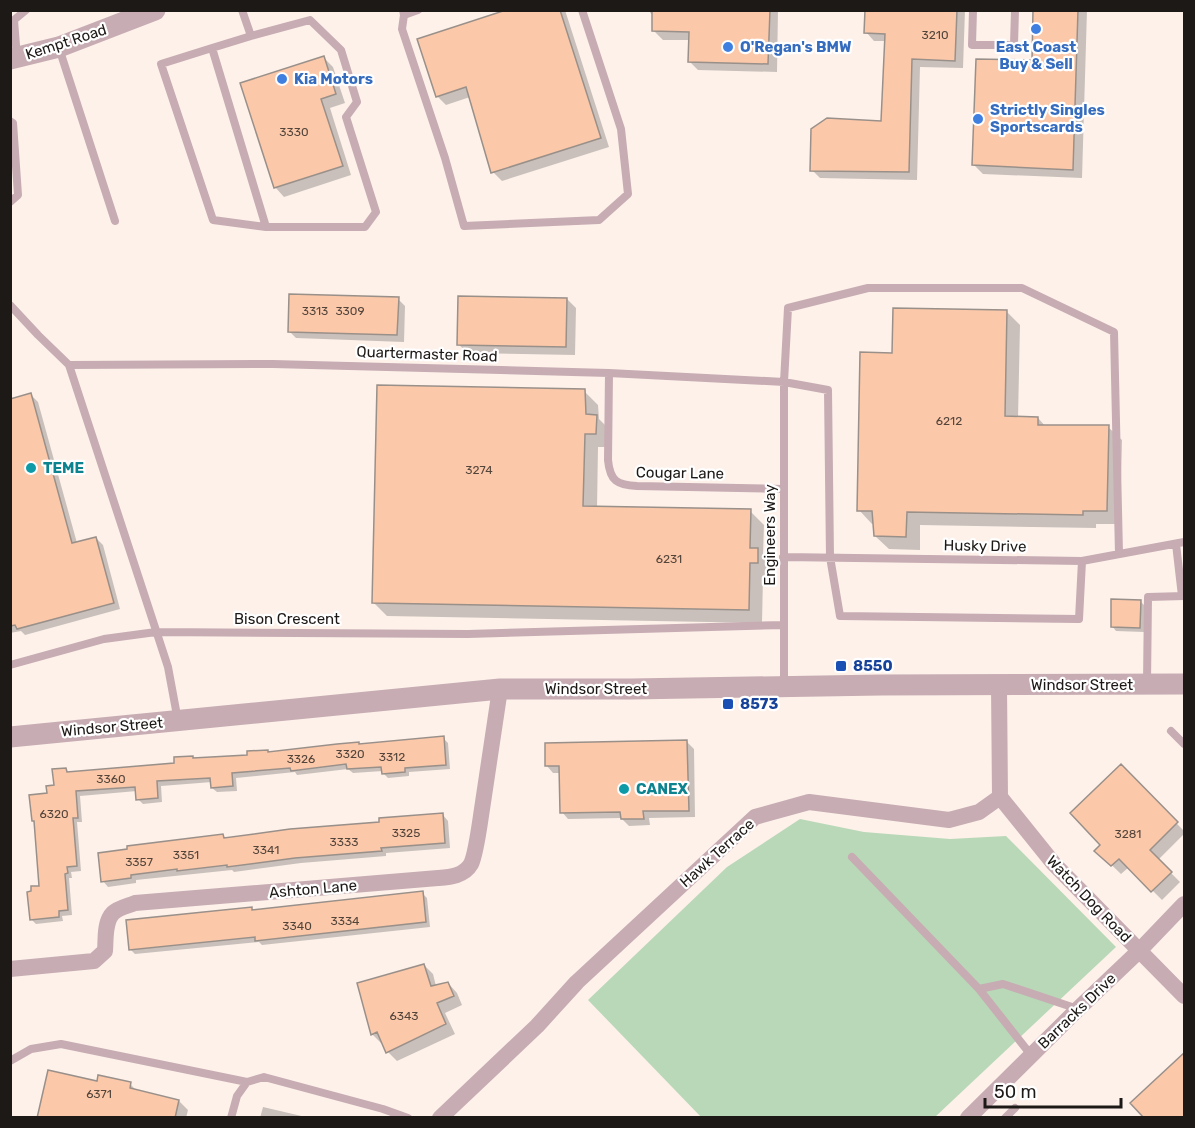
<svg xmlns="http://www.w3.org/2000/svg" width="1195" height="1128" font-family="Rubik,sans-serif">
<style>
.green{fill:#b9d8b7}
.shadow{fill:#0003}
.building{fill:#fbc8a9;stroke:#9a908a;stroke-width:1.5}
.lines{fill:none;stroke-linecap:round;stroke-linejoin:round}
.service{stroke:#c7acb3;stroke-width:8}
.minor{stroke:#c7acb3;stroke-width:16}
.tertiary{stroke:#c7acb3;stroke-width:21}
.shop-dot{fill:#3f7fe0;stroke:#fff;stroke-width:2}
.culture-dot{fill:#0f9aa8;stroke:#fff;stroke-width:2}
.transit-dot{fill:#1a4fb4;stroke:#fff;stroke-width:2}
.labels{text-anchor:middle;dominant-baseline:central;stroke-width:4.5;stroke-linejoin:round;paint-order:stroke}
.number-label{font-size:12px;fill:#54453b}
.street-label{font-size:15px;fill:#1d1916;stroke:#fff}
.shop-label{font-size:15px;font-weight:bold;fill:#366cbe;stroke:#fff;text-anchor:start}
.culture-label{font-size:15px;font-weight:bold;fill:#0d838f;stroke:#fff;text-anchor:start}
.transit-label{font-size:15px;font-weight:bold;fill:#164399;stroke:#fff;text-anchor:start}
</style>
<rect width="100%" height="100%" fill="#fdf1ea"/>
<!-- green -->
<path class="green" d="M800,819L864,832L950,839L1006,836L1116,947L935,1117H701L588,1000L727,867Z"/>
<!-- shadow -->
<path class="shadow" d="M511,10H565L609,147L502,181L493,172L470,97L446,105L437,96Z
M648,10H778L777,72L698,70L689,61L690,40H663L653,30L654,17Z
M867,10H965L963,68L920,67L917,180L820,178L812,170L882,122L886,41H874L866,32Z
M1034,10H1087L1082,178L983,174L974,165L1033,61Z
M324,58L333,67L345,103L330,108L351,175L284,197L275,187Z
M398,299L405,306L404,342L296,338L289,331Z
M567,299L576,308L575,355L468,353L458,344Z
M1006,311L1020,325L1018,418H1038L1046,427H1108L1122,440L1120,524H1096V528L920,525V550L889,549L875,536L874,524H872L859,510L893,355Z
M584,391L598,405L599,419L610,430L609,447H598L597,508L750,511L764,525L763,555L771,563V576H763L762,623L387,616L373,602Z
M31,395L38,402L77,543L96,538L103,545L120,609L25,635L21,631L10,633V400Z
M1141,602L1145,606L1144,632L1116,631L1112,626Z
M443,738L448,743L450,769L409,772V776L388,778L383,773V771L353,773L348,769L297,775L295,772L236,778L237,791L217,792L212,788V782L161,786L162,802L143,804L138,799L137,791L80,796L82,822H77L81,871L71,872L72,878H69L72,915L62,916L63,921L36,924L31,919L41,887L35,823L33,821L66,770L69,773L176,765L195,760L249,756L267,751L269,753Z
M687,742L694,749L695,817L649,818L650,825L629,826L621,818L568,819L562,812L561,773H553L547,766Z
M1121,766L1184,831V834L1158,860L1180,882L1162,900L1129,867L1121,874L1097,851L1103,845Z
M443,815L448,821L450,848L386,853V856L301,863L234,872L232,870L136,880V883L108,887L103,881L223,836L226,839L381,823Z
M422,893L427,898L430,927L262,945L259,942L135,954L130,949L251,909L253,911Z
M424,965L433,974L436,986L448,983L457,993L462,1005L445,1013L455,1034L397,1061L388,1052L383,1042L381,1043L372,1034Z
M98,1083L130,1084L138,1092L179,1101L188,1110L186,1118H39Z
M263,1107L310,1118H260Z"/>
<!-- building -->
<path class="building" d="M506,10H560L601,138L491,173L466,87L436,97L417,39Z
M652,10H770L768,64L688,62L689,32L652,31Z
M865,10H957L955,61L912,59L909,172L810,171L811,129L827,118L881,121L885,34L864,33Z
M1033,10H1078L1073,170L972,165L976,59L1032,60Z
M324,56L336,94L321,99L343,166L274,188L240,83Z
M289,294L399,297L397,335L288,332Z
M458,296L567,298L566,347L457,345Z
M893,308L1007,310L1005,416L1038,417V425H1109L1107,511H1083V515L907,512L906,537L874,536L872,511H857L860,352L892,353Z
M377,385L585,389L586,414L597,415L596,434H585L583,506L751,509L750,548H758V563H750L749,610L372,603Z
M31,393L72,543L96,537L114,603L17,629L15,625L10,626V399Z
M1111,599L1141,600L1140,628L1111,627Z
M444,736L446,765L405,768V772L382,774L381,767L347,769L346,764L291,771L290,768L232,773L233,786L211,788L210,778L157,781L158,798L136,800L135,787L76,791L78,818H73L77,866L67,867L68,873L65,874L68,910L59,911V917L30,920L27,892L31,891V886H39L34,821H32L29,795L47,793L46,786L54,785L52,769L66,768L67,772L174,763V757L193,756V758L247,755V751L268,750V752L337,744L359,742V744Z
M687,740L689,811H643L644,819H621L620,812L560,813L559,766H545V743Z
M1121,764L1178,822L1150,850L1172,872L1151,892L1119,859L1111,866L1094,851L1100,845L1070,813Z
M443,813L445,843L381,848L382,851L295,858L227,867V865L177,871V869L131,875V878L101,882L98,853L127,849V846L223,834L224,838L290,829L379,822V818Z
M423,891L426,922L255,941V937L129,950L126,920L252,907V910Z
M424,964L431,986L448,982L454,996L437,1003L446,1024L386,1053L377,1032L371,1035L357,983Z
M1185,1052V1118H1144L1130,1103Z
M48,1070L97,1081L98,1075L131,1082L130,1088L179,1100L175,1118H37Z"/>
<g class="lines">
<!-- service -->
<path class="service" d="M242,10L251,36L212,48L266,227
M403,10L404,15L402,29L445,158L464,226L599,220L628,194L621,129L582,10
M973,10L972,45H1014L1015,10
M404,15L418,10
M59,48L115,221
M212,48L161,64L213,220L266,227H365L376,212L346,117L357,102L341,50L310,20L251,36
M17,58L14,20L26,10
M10,121L13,123L18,195L10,202
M10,305L38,335L69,365L168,667L178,721
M69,365L273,364L609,373L784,382L828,390L830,557L840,616L1079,619L1082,561
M609,373L608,460C610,481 617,485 637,486L783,489
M1176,544L1182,596
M783,557L1082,561L1184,542
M10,665L104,639L156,632L468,634L783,625
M1147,683L1148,597L1184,596
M784,686V382L788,308L868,288H1022L1114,332L1119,554
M1171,731L1184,744
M852,857L979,989L1031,1055
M979,989L1003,984L1078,1009
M10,1061L31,1049L61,1044L247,1082
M231,1118L237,1096L247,1082L264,1077L383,1109L408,1118
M1005,1118L1015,1108"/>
<!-- minor -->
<path class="minor" d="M1000,797L1054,864L1184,996
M10,969L94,961L105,951C106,940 104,922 113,913C118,908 128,906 135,903L438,878C450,877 464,876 471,864C476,854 480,822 482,809C488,769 494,729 500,689
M440,1118L537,1026L577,982L755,817L809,802L949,820L979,812L1000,797L999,685
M968,1118L1078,1009L1139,951L1184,904"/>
<!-- tertiary -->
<path class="tertiary" d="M10,59L59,47L155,10
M10,737L500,689H631L881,685L1184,684"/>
</g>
<!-- markers -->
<g class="shop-dot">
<circle cx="1036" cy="29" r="6"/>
<circle cx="728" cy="47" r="6"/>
<circle cx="282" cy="79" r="6"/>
<circle cx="978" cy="119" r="6"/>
</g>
<g class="culture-dot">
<circle cx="31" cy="468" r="6"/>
<circle cx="624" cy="789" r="6"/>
</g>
<g class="transit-dot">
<rect x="835" y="660" width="12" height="12" rx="3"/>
<rect x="722" y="698" width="12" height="12" rx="3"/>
</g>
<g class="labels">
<!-- number labels -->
<g class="number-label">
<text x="935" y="35">3210</text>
<text x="294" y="132">3330</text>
<text x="315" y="311">3313</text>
<text x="350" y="311">3309</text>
<text x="949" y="421">6212</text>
<text x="479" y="470">3274</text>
<text x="669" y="559">6231</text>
<text x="350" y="754">3320</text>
<text x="392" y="757">3312</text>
<text x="301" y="759">3326</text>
<text x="111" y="779">3360</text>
<text x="54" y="814">6320</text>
<text x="406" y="833">3325</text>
<text x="1128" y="834">3281</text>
<text x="344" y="842">3333</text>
<text x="266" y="850">3341</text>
<text x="186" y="855">3351</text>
<text x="139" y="862">3357</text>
<text x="345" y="921">3334</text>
<text x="297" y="926">3340</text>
<text x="404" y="1016">6343</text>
<text x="99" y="1094">6371</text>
</g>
<!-- street labels -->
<g class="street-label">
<text transform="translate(66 42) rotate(-18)">Kempt Road</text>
<text transform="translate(427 354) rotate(2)">Quartermaster Road</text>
<text transform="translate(680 473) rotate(1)">Cougar Lane</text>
<text transform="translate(770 535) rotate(-90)">Engineers Way</text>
<text transform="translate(985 546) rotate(1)">Husky Drive</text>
<text x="287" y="619">Bison Crescent</text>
<text x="1082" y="685">Windsor Street</text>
<text x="596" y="689">Windsor Street</text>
<text transform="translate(112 727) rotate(-5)">Windsor Street</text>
<text transform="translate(717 853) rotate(-42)">Hawk Terrace</text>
<text transform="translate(313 889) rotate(-5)">Ashton Lane</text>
<text transform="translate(1089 899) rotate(46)">Watch Dog Road</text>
<text transform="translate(1077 1011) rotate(-44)">Barracks Drive</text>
</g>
<!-- shop labels -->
<g class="shop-label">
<text x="740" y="47">O'Regan's BMW</text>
<text x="1036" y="47" text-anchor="middle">East Coast<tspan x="1036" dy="17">Buy &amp; Sell</tspan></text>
<text x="294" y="79">Kia Motors</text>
<text x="990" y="110">Strictly Singles<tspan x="990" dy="17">Sportscards</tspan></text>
</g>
<!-- culture labels -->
<g class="culture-label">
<text x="43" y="468">TEME</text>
<text x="636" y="789">CANEX</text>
</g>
<!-- transit labels -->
<g class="transit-label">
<text x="853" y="666">8550</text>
<text x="740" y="704">8573</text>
</g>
</g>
<!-- border -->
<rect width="1195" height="1128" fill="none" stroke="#1d1916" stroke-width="24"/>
<!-- scale -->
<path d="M985 1098v9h136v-9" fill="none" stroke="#1d1916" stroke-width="3"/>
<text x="994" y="1098" font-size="18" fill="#1d1916" stroke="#ffffff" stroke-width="4.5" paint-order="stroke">50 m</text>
</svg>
